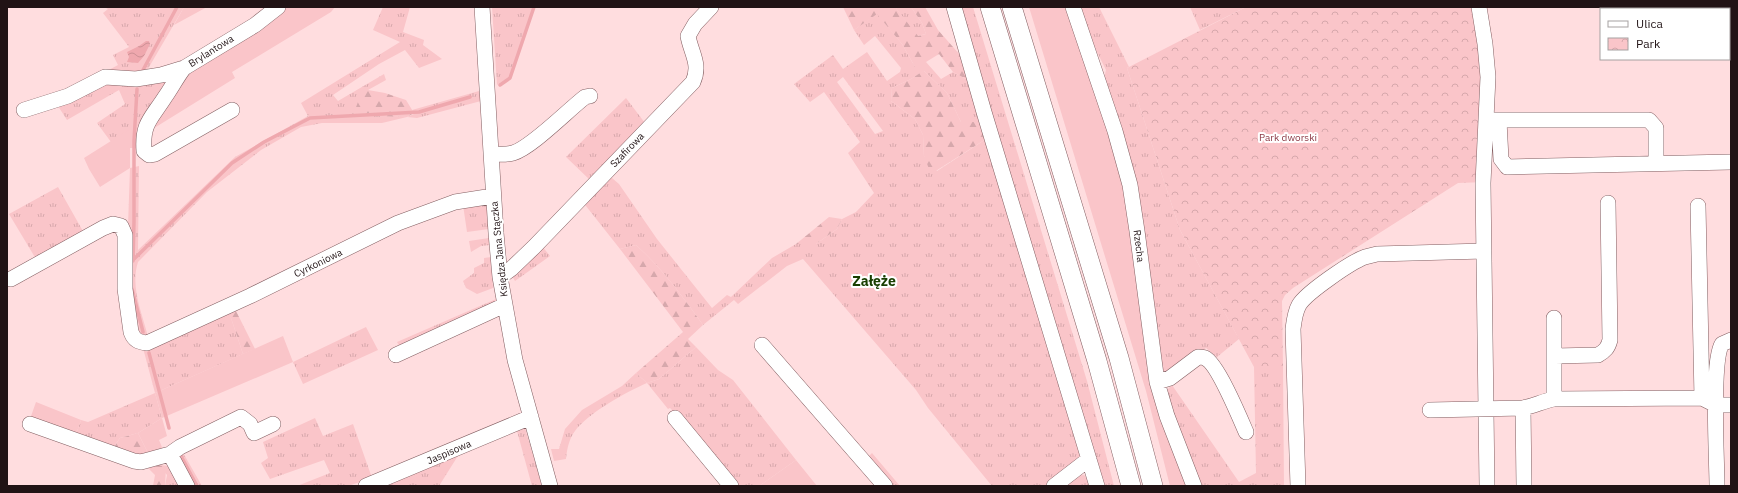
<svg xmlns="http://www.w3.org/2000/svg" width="1738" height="493" font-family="'IBM Plex Sans',sans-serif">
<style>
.grass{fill:url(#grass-tufts);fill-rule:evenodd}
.forest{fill:url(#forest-firs)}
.park{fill:url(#park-crowns)}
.garden{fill:#fac5c9}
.water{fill:url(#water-waves)}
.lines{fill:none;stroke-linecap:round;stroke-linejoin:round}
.stream{stroke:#efa8ae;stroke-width:3.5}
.minor-casing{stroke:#835f62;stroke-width:16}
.major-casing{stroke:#835f62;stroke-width:20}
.minor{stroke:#fff;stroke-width:15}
.major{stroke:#fff;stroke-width:19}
.labels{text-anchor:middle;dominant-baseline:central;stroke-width:4;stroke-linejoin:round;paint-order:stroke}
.street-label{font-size:10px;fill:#211315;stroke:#fff}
.park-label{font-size:10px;fill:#8c3945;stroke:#fff}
.district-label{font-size:14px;font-weight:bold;fill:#183e00;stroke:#fff}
</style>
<defs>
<pattern id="grass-tufts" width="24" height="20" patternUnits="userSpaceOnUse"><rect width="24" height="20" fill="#fac5c9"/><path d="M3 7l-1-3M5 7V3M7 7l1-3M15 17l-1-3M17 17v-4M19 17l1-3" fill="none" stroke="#d6a8ac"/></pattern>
<pattern id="forest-firs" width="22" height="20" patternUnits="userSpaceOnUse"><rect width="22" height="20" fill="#fac5c9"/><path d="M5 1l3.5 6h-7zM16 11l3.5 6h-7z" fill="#d6a8ac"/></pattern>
<pattern id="park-crowns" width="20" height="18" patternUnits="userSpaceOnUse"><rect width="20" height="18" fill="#fac5c9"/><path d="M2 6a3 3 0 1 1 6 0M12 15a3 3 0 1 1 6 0" fill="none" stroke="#d6a8ac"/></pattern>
<pattern id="water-waves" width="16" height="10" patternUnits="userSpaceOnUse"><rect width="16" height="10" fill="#efa8ae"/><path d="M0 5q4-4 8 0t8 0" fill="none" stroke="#cd9095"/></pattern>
</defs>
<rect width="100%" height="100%" fill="#ffdddf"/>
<!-- grass -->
<path class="grass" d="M104,7H184L145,74L105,72L118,65L113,55L129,47L103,13L108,9Z
M383,7H410L403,32L424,40L423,45L442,59L419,68L405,50L379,64L333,95L338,101L384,74L386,80L368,90L393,116L407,117L414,114L412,110L479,91L481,101L417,118L407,117L382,123H322L301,127L261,150L207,192L138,262C130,287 142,312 148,337L143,339L134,325L128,226L130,168L139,166L138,250L235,157L308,116L301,103L400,42L373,30Z
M492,7H533L510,76L497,85Z
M895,7H911L922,23L926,34L917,36Z
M959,7H973L1087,381L1114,486H1103Z
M1081,7H1099L1129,67L1127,68L1180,230L1239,339L1217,357L1206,348L1172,373L1164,371L1160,366L1103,82L1106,70L1088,34Z
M1190,7H1246L1200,30Z
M877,13L902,44L915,67L926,62L941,79L953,72L968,80L979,122H961L947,93L924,71L911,79L892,88L891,101L915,119L923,135L924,156L937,171L986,139L1081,451L1079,457L1045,486H992L928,408L916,390L803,259L787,266L738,304L734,300L703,325C683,297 662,268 636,245L620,249L582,201L606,179L612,178L619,184L657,239L712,308L727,295L731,297L772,258L796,244H816L837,229L842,219L856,212L874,193L848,153L860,142L824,92L810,102L794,84L833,55L843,69L867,52L887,81L900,72L901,68L875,36L864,45L854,30ZM843,77L883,131L875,134L837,82Z
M176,73L139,148H130V130L111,142L97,123L125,104L119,90L67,120L56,103L109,80Z
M626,98L645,123L591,181L566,157Z
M58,187L84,233L36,259L9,214Z
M485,202L487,209L489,229L467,232L463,205Z
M489,238L490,245L481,246L471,252L469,241Z
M542,246L550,256L515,281L512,276Z
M491,257L493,288L477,294L466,288L463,281L474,273V268L484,263V258Z
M496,299V302L401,349L397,342Z
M229,312L243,354L155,393L162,418L138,433L120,438L112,449L75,437L81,420L88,422L155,393L143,348Z
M366,327L378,350L303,384L293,362Z
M696,347L718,370L733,380L796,460L759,486H738L690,428L670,408L668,409L647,383C626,392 588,413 575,431C569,439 567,449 566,459L554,461L551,449H559L565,429L582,410L622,386L636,373L647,383L659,379Z
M1254,367H1283L1284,486H1200L1167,397L1168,389L1172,385L1239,482L1256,473Z
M315,418L323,436L353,424L372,478L348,486L321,485L297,486L330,473L324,460L270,479L261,463L268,458L263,442Z
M525,428L542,486H532L517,431Z
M182,451L202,486H190L177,456Z
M461,451L439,486H382Z
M872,453L900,486H889L866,459Z
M159,465L170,466L181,486H165L167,475Z
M1084,475L1088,479L1090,486H1064L1074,476Z"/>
<!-- forest -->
<path class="forest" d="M843,7H895L918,36L926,34L922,23L911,7H925L938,30L961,56L968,80L953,72L939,54L926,62L924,71L947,93L961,122H979L986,139L931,174L924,156L923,135L915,119L891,101L892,88L911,79L923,71L915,67L902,44L877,14L854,30Z
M368,90L385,93L406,100L414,113L407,117L353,115L358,102Z
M829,217L842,219L837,229L816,244H796Z
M636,245C662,268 683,297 703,325L688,339L696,347L659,379L647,383L636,373L683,332L620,249Z
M235,309L255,349L243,354L229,312Z
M138,433L150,457L112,450L120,438Z
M159,465L166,468L165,486H153L155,475L148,468Z"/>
<!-- park -->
<path class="park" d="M1246,7H1486L1492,36L1491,94L1486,182L1458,183L1293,288L1285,295L1282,301L1283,367H1254L1180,230L1127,68Z"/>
<!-- garden -->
<path class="garden" d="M184,7H207L174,25Z
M285,7H335L331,12L232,72L235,78L151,130L189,69Z
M1029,7H1067L1104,120L1125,194L1147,362L1166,434L1187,486H1170L1146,391Z
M130,129V168L100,187L89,169L84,158Z
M283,336L293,362L162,418L167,436L159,440L164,452L150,457L138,433L162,418L155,393Z
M36,402L81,420L75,437L30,419Z
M796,460L817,486H759Z"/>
<!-- water -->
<path class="water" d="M146,41H149L150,44L144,56L138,63L127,62L129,57L127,52L139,46Z"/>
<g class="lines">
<!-- stream -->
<path class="stream" d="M143,70L177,7
M500,85L510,78L534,7
M133,260L232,163L264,142L310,118L419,112L470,97
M133,261L134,221V141L137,89
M132,289L143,332
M149,353L169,428
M181,456L197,486"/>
<!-- minor casing -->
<g class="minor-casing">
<path id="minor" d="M482,7L496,233L500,277L515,360L550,486
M954,7L984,112L1097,486
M1073,7L1115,131L1130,185L1137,231L1157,382L1167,416L1194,486
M1479,7L1485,44L1488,77L1483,183L1487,486
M184,68C177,77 172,87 165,97C151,119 142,123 144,151L149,155L155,154L232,110
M24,110L68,96L105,77L136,79L161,75L184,68L255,25L278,7
M1489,120H1649L1656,128V164
M1499,121L1501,159L1507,167L1731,162
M491,154C498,154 506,155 513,153C531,148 568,110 585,97L590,96
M1698,206L1702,398
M500,277L511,269L534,247L693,82C701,64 691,53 688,36L695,24L711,7
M11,279L103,228L113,224L121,226L125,235V289L131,332C134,340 138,342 147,343L250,296L398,223L455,202L493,196
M1554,318V399
M762,345L885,486
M396,355L505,305
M1555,356L1598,355C1605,351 1608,348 1610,340L1608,203
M1157,382L1170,378L1198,357C1200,357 1203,357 1205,358C1217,363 1240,418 1246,432
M1523,408L1524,486
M1430,410L1523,408C1534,406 1543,401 1554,399L1702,398L1716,405H1731
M675,418L731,486
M30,424L134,461L141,462L170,454
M187,486L170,454L180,447L241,417L250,424L254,433L273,424
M366,486L531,417
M1054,486L1089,459
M1298,486L1293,329C1294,321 1295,312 1299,305C1306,293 1351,262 1365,257C1369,256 1373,255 1377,254L1484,251
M1717,486C1717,460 1711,361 1722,344L1731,340"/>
</g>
<!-- major casing -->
<g class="major-casing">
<path id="major" d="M990,7L1097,361L1131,486
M1012,7L1119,358L1153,486"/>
</g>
<!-- minor -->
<use href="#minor" class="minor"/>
<!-- major -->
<use href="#major" class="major"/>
</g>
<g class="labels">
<!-- street labels -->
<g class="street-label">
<text transform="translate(211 51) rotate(-32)">Brylantowa</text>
<text transform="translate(627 150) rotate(-46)">Szafirowa</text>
<text transform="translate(1139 246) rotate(83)">Rzecha</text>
<text transform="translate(499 249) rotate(-96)">Księdza Jana Stączka</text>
<text transform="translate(318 263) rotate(-26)">Cyrkoniowa</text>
<text transform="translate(449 452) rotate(-23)">Jaspisowa</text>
</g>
<!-- park labels -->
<g class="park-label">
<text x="1288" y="137">Park dworski</text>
</g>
<!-- district labels -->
<g class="district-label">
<text x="874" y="281">Załęże</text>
</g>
</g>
<!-- border -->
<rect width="1738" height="493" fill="none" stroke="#211315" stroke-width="16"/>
<!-- legend -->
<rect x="1600" y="8" width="130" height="52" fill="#ffffff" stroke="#a6a1a1"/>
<rect x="1608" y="21" width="20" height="6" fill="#ffffff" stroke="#a6a1a1"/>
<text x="1636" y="28" font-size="12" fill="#211315">Ulica</text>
<rect x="1608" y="38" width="20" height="12" fill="url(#park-crowns)" stroke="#a6a1a1"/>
<text x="1636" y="48" font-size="12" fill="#211315">Park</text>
</svg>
